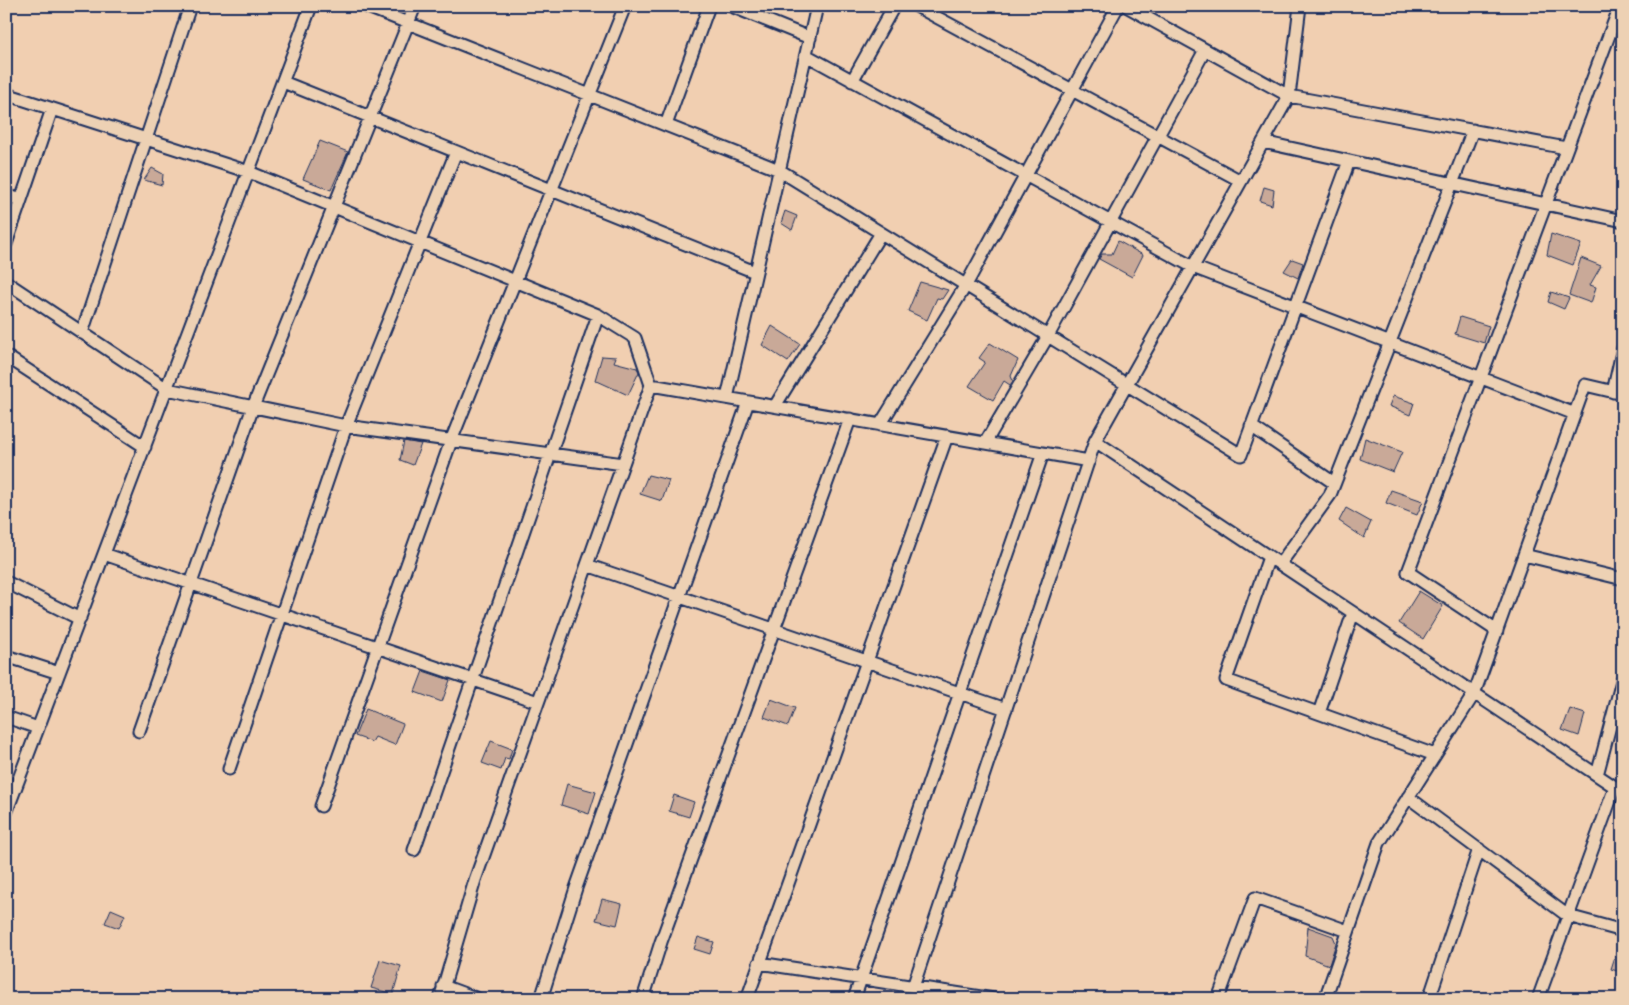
<svg xmlns="http://www.w3.org/2000/svg" width="1629" height="1005" font-family="'Shantell Sans',sans-serif">
<style>
.building{fill:#c9a998;stroke:#1b2f5e}
.lines{fill:none;stroke-linecap:round;stroke-linejoin:round}
.street-casing{stroke:#1b2f5e;stroke-width:15}
.street{stroke:#edd1b4;stroke-width:11}
</style>
<rect width="100%" height="100%" fill="#f1cfb1"/>
<filter id="ink" filterUnits="userSpaceOnUse"><feTurbulence type="fractalNoise" baseFrequency=".02" numOctaves="2"/><feDisplacementMap in="SourceGraphic" scale="10" xChannelSelector="R" yChannelSelector="G"/><feConvolveMatrix kernelMatrix="1 2 1 2 8 2 1 2 1" color-interpolation-filters="sRGB"/></filter>
<g filter="url(#ink)">
<!-- building -->
<path class="building" d="M320,141L348,152L331,190L303,179Z
M152,168L163,174L162,185L144,180Z
M1264,187L1274,190L1272,205L1260,201Z
M785,211L797,216L792,230L781,223Z
M1551,234L1581,244L1573,265L1547,255Z
M1118,241L1143,255L1132,277L1099,259L1102,254H1112Z
M1581,258L1601,266L1590,285L1596,287L1591,303L1569,295Z
M1292,259L1303,263L1298,278L1284,271Z
M920,282L948,290L942,299L937,298L927,320L908,311Z
M1551,292L1569,298L1564,309L1548,302Z
M1460,317L1489,326L1484,343L1455,334Z
M772,326L800,344L788,362L762,345Z
M990,343L1018,360L1011,376L1013,381L1010,385L1004,381L993,400L969,386L985,362L979,358Z
M602,356L616,357L614,362L637,368L639,372L628,395L595,380Z
M1393,396L1414,403L1410,415L1389,406Z
M1365,438L1402,452L1393,472L1360,459Z
M404,441L421,444L413,465L400,460Z
M648,475L669,480L662,501L640,494Z
M1391,490L1423,501L1417,515L1386,503Z
M1346,508L1371,522L1364,538L1339,521Z
M1419,591L1443,606L1423,639L1399,623Z
M423,671L450,680L442,702L415,692Z
M771,699L795,708L788,726L764,717Z
M366,709L403,724L395,745L375,737L372,742L355,736Z
M1570,709L1585,714L1579,736L1562,730Z
M491,741L512,749L509,759L505,758L501,770L482,763Z
M567,784L596,792L589,814L561,805Z
M674,795L694,802L689,817L669,811Z
M602,899L622,904L617,925L596,920Z
M111,909L125,915L119,928L105,923Z
M1308,927L1333,936L1336,943L1329,965L1305,956Z
M698,937L714,942L710,954L694,949Z
M1620,941H1623V973L1611,969Z
M380,960L401,966L393,994L371,988Z"/>
<g class="lines">
<!-- street casing -->
<g class="street-casing">
<path id="street" d="M365,6L779,170L1241,455L1349,161
M731,6L810,38
M916,6L1241,181
M1126,6L1289,96L1566,148
M806,55L1193,267L1575,414
M852,81L894,6
M283,82L755,272
M6,94L249,172L598,315L635,338L651,385L475,880L440,999
M666,125L709,6
M1263,142L1623,221
M6,195L21,200
M6,244L52,109
M6,282L167,389L346,426L623,464
M82,333L190,6
M6,356L145,447
M651,385L1089,461
M1613,392L1623,348
M727,398L817,6
M775,406L881,233
M880,425L966,285L1118,6
M1251,426L1334,483
M1095,441L1615,787L1538,999
M985,443L1048,336L1205,50
M104,554L538,702
M1524,555L1623,579
M1269,557L1226,680L1435,755
M1280,564L1330,495L1473,130
M587,565L1006,709
M6,582L80,619
M1497,631L1408,572L1620,6
M6,656L59,673
M1319,713L1353,613
M6,717L38,728
M139,731L253,407L415,6
M229,769L346,426L456,152
M1597,775L1623,677
M1408,797L1568,916L1623,931
M321,806L451,441L625,6
M6,813L311,6
M414,850L598,315
M759,963L994,999
M443,986L478,999
M913,987L1095,441L1289,96L1300,6
M541,999L576,888L748,402
M643,999L661,942L850,419
M747,999L947,436
M854,999L1043,453
M1218,999L1255,898L1348,931
M1325,999L1379,843L1474,694L1585,385L1623,394
M1429,999L1479,849"/>
</g>
<!-- street -->
<use href="#street" class="street"/>
</g>
</g>
<!-- margin -->
<rect width="1629" height="1005" fill="none" stroke="#edd1b4" stroke-width="25"/>
<rect x="12" y="12" width="1604" height="980" fill="none" stroke="#1b2f5e" stroke-width="2" filter="url(#ink)"/>
</svg>
